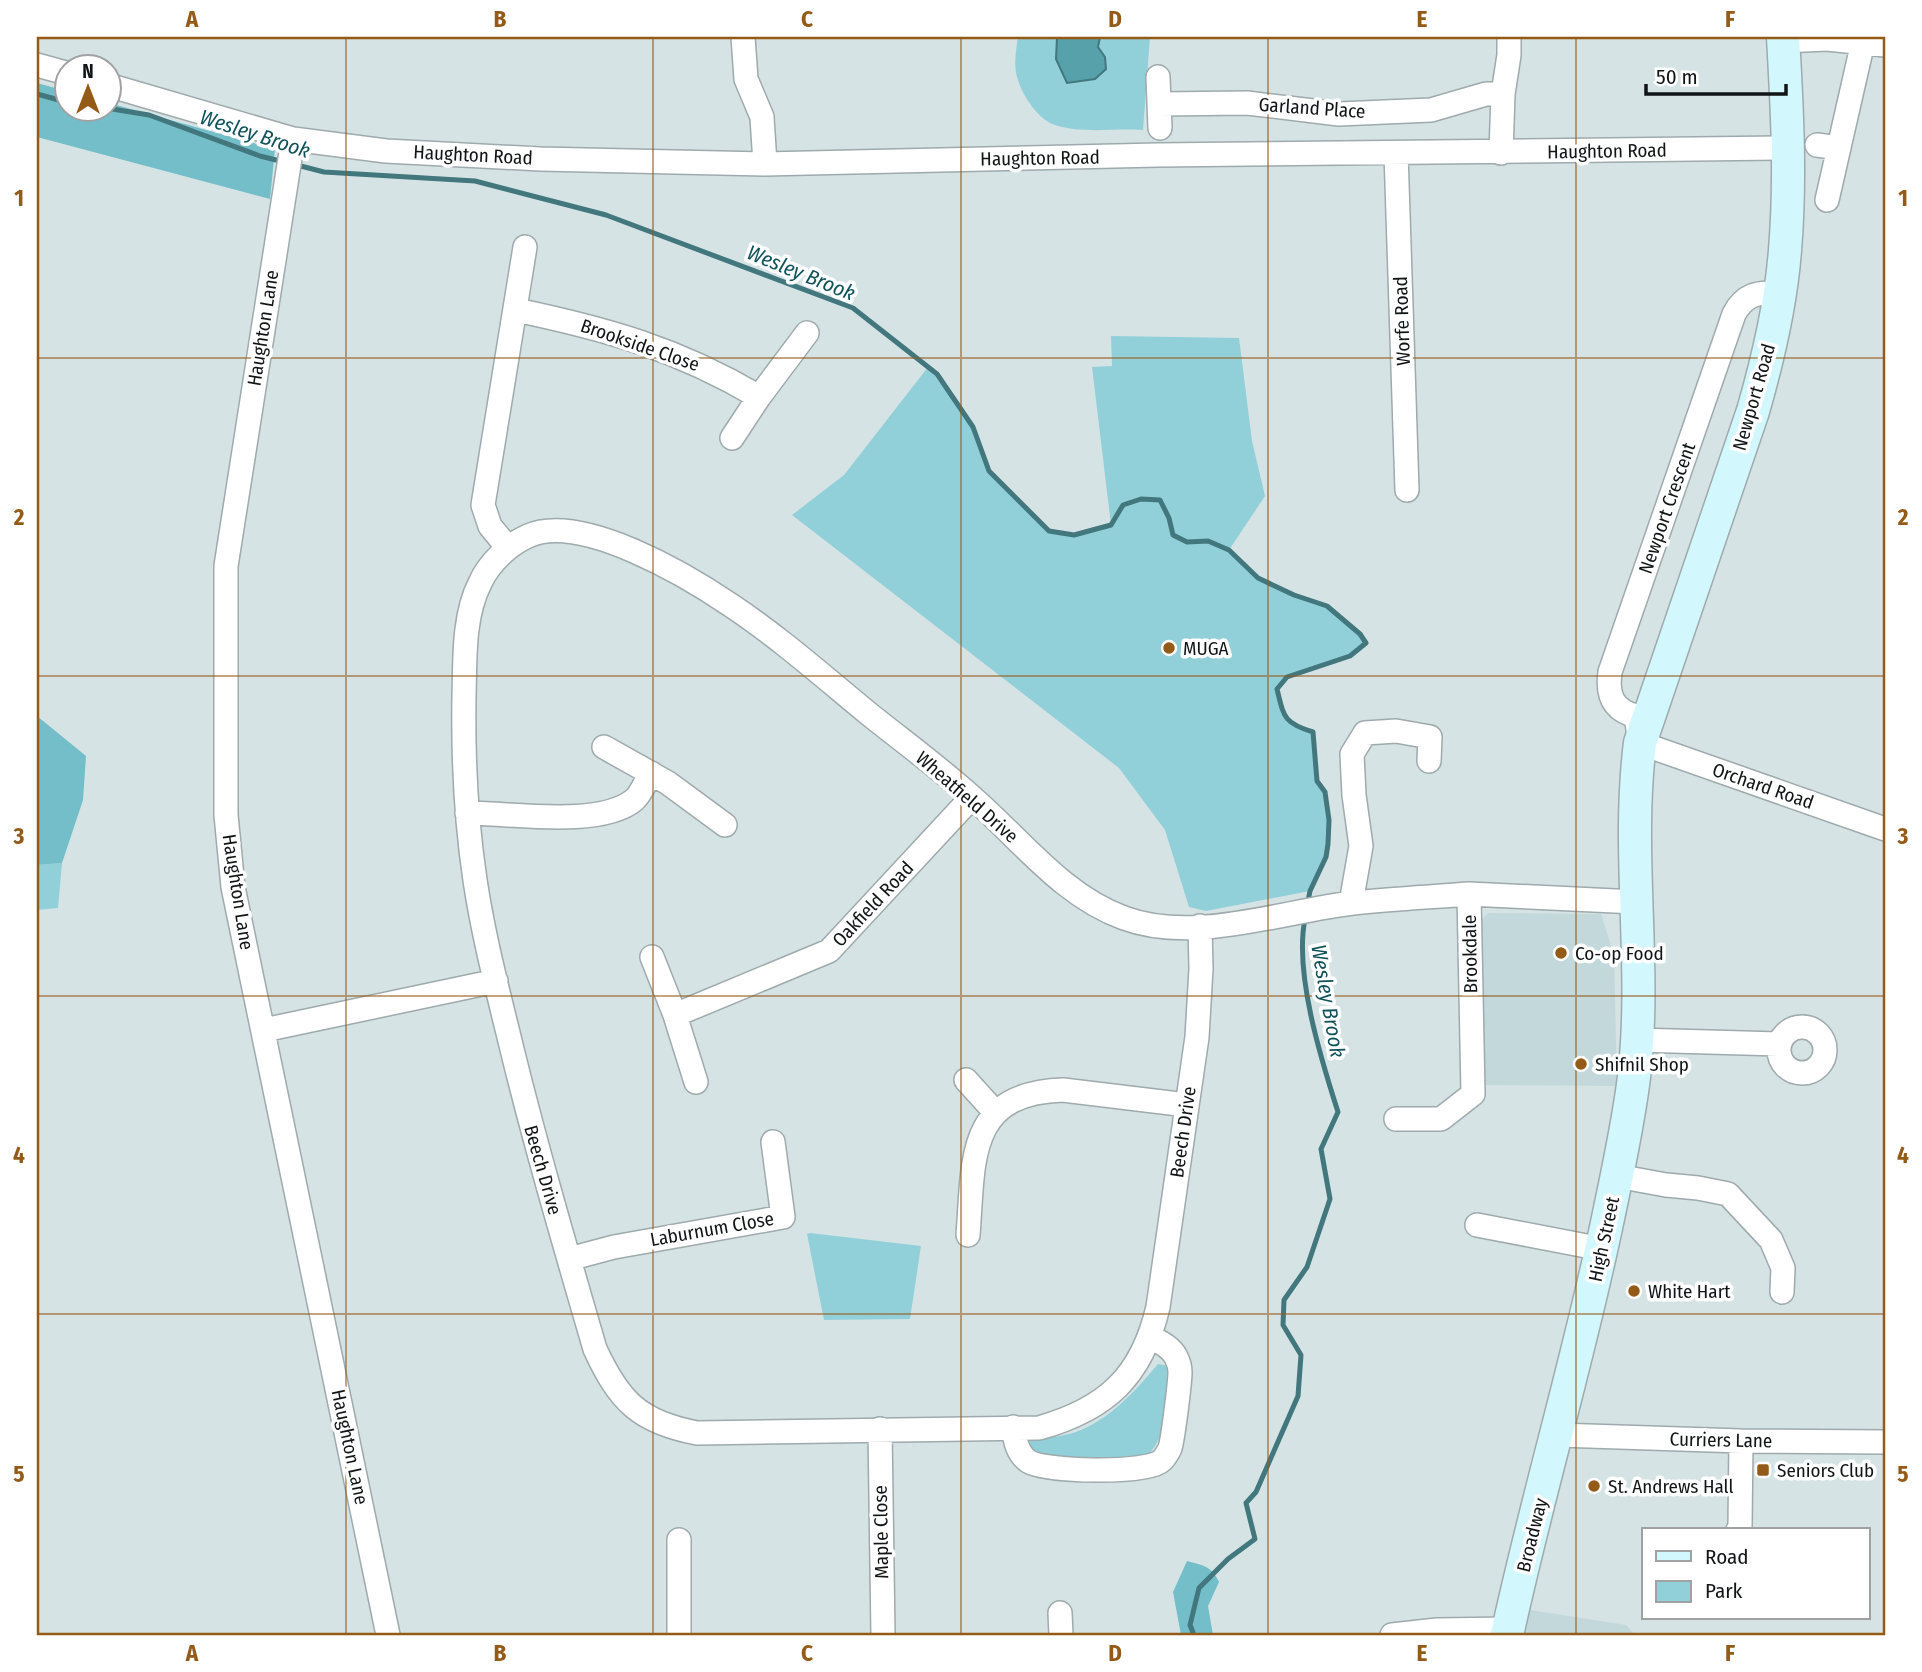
<svg xmlns="http://www.w3.org/2000/svg" width="1922" height="1672" font-family="'Fira Sans Condensed',sans-serif">
<style>
.built{fill:#c2d8db}
.green{fill:#92d0d9}
.forest{fill:#73bec8}
.water{fill:#57a1ab;stroke:#42777e;stroke-width:2}
.lines{fill:none;stroke-linecap:round;stroke-linejoin:round}
.stream{stroke:#42777e;stroke-width:5}
.street-casing{stroke:#9eaaac;stroke-width:26}
.secondary-casing{stroke:#9eaaac;stroke-width:35}
.street{stroke:#fff;stroke-width:23}
.secondary{stroke:#d2f8fe;stroke-width:32}
.grid{fill:none;stroke:#945a17;stroke-width:2;stroke-opacity:0.55}
.poi-dot{fill:#945a17;stroke:#fff;stroke-width:2.5}
.labels{text-anchor:middle;dominant-baseline:central;stroke-width:7;stroke-linejoin:round;paint-order:stroke}
.street-label{font-size:19px;fill:#111516;stroke:#fff}
.poi-label{font-size:19px;fill:#111516;stroke:#fff;text-anchor:start}
.water-label{font-size:21px;font-style:italic;fill:#10525a;stroke:#fff}
.neatline{fill:none;stroke:#945a17;stroke-width:2.5}
.grid-label{font-size:23px;text-anchor:middle;font-weight:bold;fill:#945a17}
</style>
<rect width="100%" height="100%" fill="#d6e3e5"/>
<!-- built -->
<path class="built" d="M1488,913L1601,914L1614,955L1617,1086L1482,1085L1478,924Z
M1530,1610L1626,1625L1635,1635H1524Z"/>
<!-- green -->
<path class="green" d="M1018,37H1150L1143,130C1115,128 1082,134 1055,125C1039,120 1023,97 1018,80C1013,67 1016,50 1018,37Z
M1111,336L1239,338L1252,441L1265,496L1229,550L1258,578L1294,595L1327,606L1360,634L1366,643L1350,656L1287,677L1277,689C1283,718 1284,723 1313,732L1317,781L1325,792L1329,820L1326,857L1310,891L1206,911L1189,907L1165,830L1119,768L792,515L844,475L928,367L973,427L989,471L1049,531L1075,535L1111,525L1092,367L1112,366Z
M62,863L58,908L37,910V865Z
M810,1233L921,1246L910,1319L824,1320L807,1234Z
M1158,1364L1169,1366L1171,1372C1167,1400 1168,1444 1141,1460L1040,1457L1030,1450L1029,1440C1043,1438 1059,1437 1073,1433C1109,1421 1134,1392 1158,1364Z"/>
<!-- forest -->
<path class="forest" d="M37,83L66,91V108H108L109,103L275,149L270,199L37,137Z
M37,716L86,756L83,800L62,863L37,865Z
M1187,1561C1202,1565 1212,1566 1219,1582L1208,1606L1213,1635H1181L1173,1592Z"/>
<!-- water -->
<path class="water" d="M1057,37H1100L1098,47L1105,57L1106,69L1095,79L1067,83L1056,59Z"/>
<g class="lines">
<!-- stream -->
<path class="stream" d="M37,94L66,102
M106,108L149,115L260,156L284,162
M293,164L324,172L475,181L606,215L853,308L937,374L973,427L989,471L1049,531L1074,535L1111,525L1123,505L1141,499L1160,500L1169,518L1173,535L1187,542L1208,541L1229,550L1258,578L1294,595L1327,606L1360,634L1366,643L1350,656L1287,677L1277,689C1284,718 1284,723 1313,732L1317,781L1325,792L1329,820L1328,844L1326,857L1310,891L1307,906
M1194,1635L1190,1625L1199,1588L1228,1559L1255,1539L1246,1503L1256,1492L1298,1396L1301,1355L1283,1325L1284,1300L1307,1267L1330,1199L1321,1149L1338,1112C1321,1059 1294,973 1305,919"/>
<!-- street casing -->
<g class="street-casing">
<path id="street" d="M743,37L746,79L762,117L765,164
M1783,41L1827,39L1885,45
M37,65L66,73
M1158,77L1160,128
M108,85L293,139L386,151L540,159L765,164L1158,155L1788,148
M1160,104L1247,103L1339,114L1431,110L1486,94H1503
M293,139L226,566V815L233,887L388,1635
M1817,145L1839,148
M1396,153L1407,490
M1501,153L1503,94L1509,55V37
M1827,200L1863,42
M1778,294C1758,291 1744,295 1734,314L1610,672C1607,694 1612,710 1636,716L1640,743L1885,829
M516,310C607,329 678,349 759,397
M732,438L759,397L807,333
M508,548L490,526L483,505L525,247
M604,747L668,783L725,825
M467,813C510,813 600,828 634,800C641,794 646,781 651,773
M1351,903L1361,846L1354,795L1352,754L1365,733L1396,731L1430,737L1429,761
M1200,926L1201,969L1197,1037L1158,1307C1142,1376 1107,1409 1039,1428L697,1433C639,1422 619,1401 595,1349C565,1246 535,1144 510,1041C497,988 483,934 475,880C466,820 463,758 464,697C465,660 463,616 480,583C489,563 508,545 528,536C581,512 688,576 732,606C780,638 824,677 869,714C904,742 941,769 974,799C1022,841 1063,896 1124,918C1194,944 1283,911 1353,903C1392,899 1431,897 1469,894
M652,957L675,1015L696,1082
M675,1015L829,951L972,797
M1779 1050a23 23 0 1 1 46 0a23 23 0 1 1-46 0Z
M264,1030L496,981
M1637,1040L1779,1044
M966,1080L995,1112
M1396,1119H1441L1473,1094L1469,894L1636,902
M1617,1176L1666,1185L1698,1188L1728,1194L1771,1240L1783,1268L1782,1292
M1477,1225L1602,1249
M968,1235C974,1160 966,1093 1063,1090L1187,1105
M569,1259L614,1247L783,1217L773,1142
M1013,1427C1015,1440 1017,1453 1028,1461C1043,1472 1147,1474 1161,1461C1164,1459 1169,1451 1170,1448C1173,1439 1180,1382 1180,1372C1180,1368 1178,1361 1176,1357C1171,1347 1160,1342 1151,1337
M880,1429L883,1635
M1558,1435L1741,1441L1885,1442
M1738,1530L1740,1526L1741,1441
M1060,1613L1061,1635
M679,1635V1540
M1392,1635L1437,1630L1509,1629"/>
</g>
<!-- secondary casing -->
<g class="secondary-casing">
<path id="secondary" d="M1507,1635C1537,1497 1578,1361 1607,1223C1617,1175 1628,1126 1634,1077C1647,966 1626,854 1640,743L1753,411C1768,359 1781,305 1785,250C1791,179 1787,107 1783,37"/>
</g>
<!-- street -->
<use href="#street" class="street"/>
<!-- secondary -->
<use href="#secondary" class="secondary"/>
</g>
<!-- grid -->
<path class="grid" d="M346,37V1635M653,37V1635M961,37V1635M1268,37V1635M1576,37V1635M37,358H1885M37,676H1885M37,996H1885M37,1314H1885"/>
<!-- markers -->
<g class="poi-dot">
<circle cx="1169" cy="648" r="7"/>
<circle cx="1561" cy="953" r="7"/>
<circle cx="1581" cy="1064" r="7"/>
<circle cx="1634" cy="1291" r="7"/>
<rect x="1756" y="1463" width="14" height="14" rx="3.5"/>
<circle cx="1594" cy="1486" r="7"/>
</g>
<g class="labels">
<!-- street labels -->
<g class="street-label">
<text transform="translate(1312 108) rotate(4)">Garland Place</text>
<text transform="translate(1607 151) rotate(-1)">Haughton Road</text>
<text transform="translate(473 155) rotate(3)">Haughton Road</text>
<text transform="translate(1040 158) rotate(-1)">Haughton Road</text>
<text transform="translate(1402 321) rotate(-92)">Worfe Road</text>
<text transform="translate(263 328) rotate(-81)">Haughton Lane</text>
<text transform="translate(640 345) rotate(19)">Brookside Close</text>
<text transform="translate(1754 397) rotate(-74)">Newport Road</text>
<text transform="translate(1667 508) rotate(-71)">Newport Crescent</text>
<text transform="translate(1763 786) rotate(19)">Orchard Road</text>
<text transform="translate(967 797) rotate(41)">Wheatfield Drive</text>
<text transform="translate(238 892) rotate(81)">Haughton Lane</text>
<text transform="translate(873 904) rotate(-47)">Oakfield Road</text>
<text transform="translate(1470 954) rotate(-91)">Brookdale</text>
<text transform="translate(1183 1132) rotate(-82)">Beech Drive</text>
<text transform="translate(543 1170) rotate(74)">Beech Drive</text>
<text transform="translate(712 1229) rotate(-10)">Laburnum Close</text>
<text transform="translate(1604 1239) rotate(-78)">High Street</text>
<text transform="translate(1721 1440) rotate(1)">Curriers Lane</text>
<text transform="translate(350 1447) rotate(78)">Haughton Lane</text>
<text transform="translate(881 1532) rotate(-91)">Maple Close</text>
<text transform="translate(1532 1535) rotate(-76)">Broadway</text>
</g>
<!-- poi labels -->
<g class="poi-label">
<text x="1183" y="648">MUGA</text>
<text x="1575" y="953">Co-op Food</text>
<text x="1595" y="1064">Shifnil Shop</text>
<text x="1648" y="1291">White Hart</text>
<text x="1777" y="1470">Seniors Club</text>
<text x="1608" y="1486">St. Andrews Hall</text>
</g>
<!-- water labels -->
<g class="water-label">
<text transform="translate(255 134) rotate(18)">Wesley Brook</text>
<text transform="translate(801 273) rotate(22)">Wesley Brook</text>
<text transform="translate(1328 1001) rotate(80)">Wesley Brook</text>
</g>
</g>
<!-- border -->
<rect width="1922" height="1672" fill="none" stroke="#ffffff" stroke-width="77"/>
<!-- legend -->
<rect x="1642" y="1528" width="228" height="91" fill="#ffffff" stroke="#a0a1a2" stroke-width="2"/>
<rect x="1656" y="1551" width="35" height="10" fill="#d2f8fe" stroke="#a0a1a2" stroke-width="2"/>
<text x="1705" y="1564" font-size="21" fill="#111516">Road</text>
<rect x="1656" y="1581" width="35" height="21" fill="#92d0d9" stroke="#a0a1a2" stroke-width="2"/>
<text x="1705" y="1598" font-size="21" fill="#111516">Park</text>
<!-- north arrow -->
<g transform="translate(88 88)"><circle r="33" fill="#ffffff" stroke="#a0a1a2" stroke-width="2"/>
<path d="M0-5L12 26L0 18L-12 26Z" fill="#945a17"/>
<text y="-10" font-size="19" font-weight="bold" text-anchor="middle" fill="#111516">N</text>
</g>
<!-- scale -->
<path d="M1646 84v10h140v-10" fill="none" stroke="#111516" stroke-width="3.5"/>
<text x="1656" y="84" font-size="21" fill="#111516" stroke="#ffffff" stroke-width="5" paint-order="stroke">50 m</text>
<rect x="38" y="38" width="1846" height="1596" class="neatline"/>
<g class="grid-label">
<text x="192" y="27">A</text>
<text x="500" y="27">B</text>
<text x="807" y="27">C</text>
<text x="1115" y="27">D</text>
<text x="1422" y="27">E</text>
<text x="1730" y="27">F</text>
<text x="19" y="206">1</text>
<text x="1903" y="206">1</text>
<text x="19" y="525">2</text>
<text x="1903" y="525">2</text>
<text x="19" y="844">3</text>
<text x="1903" y="844">3</text>
<text x="19" y="1163">4</text>
<text x="1903" y="1163">4</text>
<text x="19" y="1482">5</text>
<text x="1903" y="1482">5</text>
<text x="192" y="1661">A</text>
<text x="500" y="1661">B</text>
<text x="807" y="1661">C</text>
<text x="1115" y="1661">D</text>
<text x="1422" y="1661">E</text>
<text x="1730" y="1661">F</text>
</g>
</svg>
